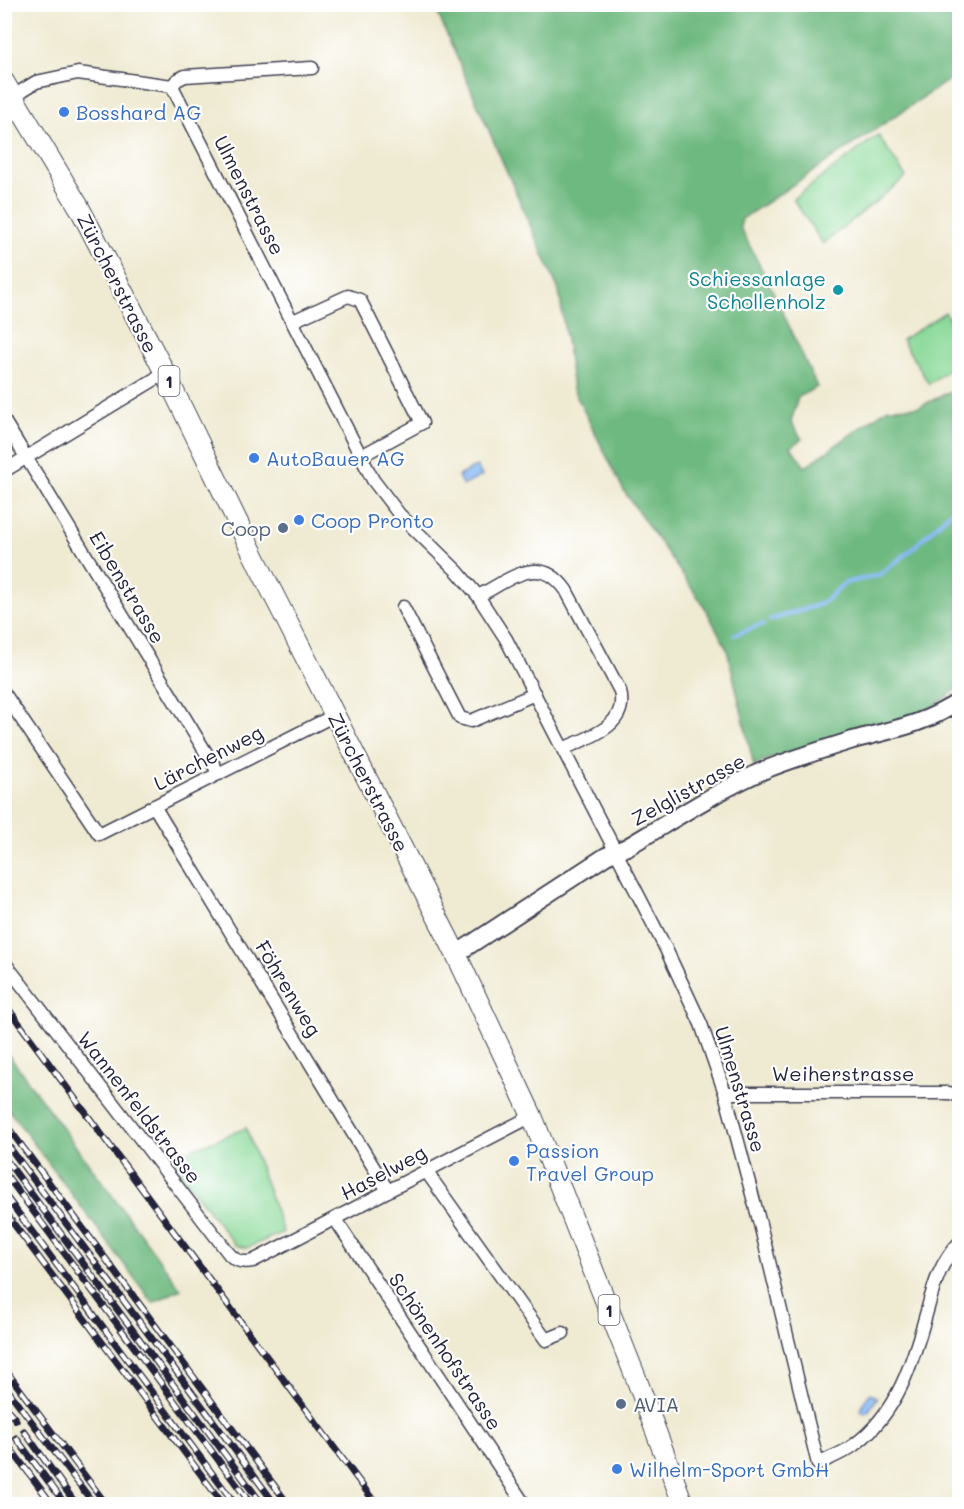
<svg xmlns="http://www.w3.org/2000/svg" width="964" height="1509" font-family="Mali,sans-serif">
<style>
.green{fill:#89d998;stroke:#567e6a;stroke-width:1.5}
.forest{fill:#6eb980;stroke:#486e5e;stroke-width:1.5}
.water{fill:#87b9f4;stroke:#546e98;stroke-width:1.5}
.lines{fill:none;stroke-linecap:round;stroke-linejoin:round}
.stream{stroke:#87b9f4;stroke-width:4.5}
.street-casing{stroke:#414052;stroke-width:15}
.secondary-casing{stroke:#414052;stroke-width:20}
.primary-casing{stroke:#414052;stroke-width:22}
.street{stroke:#fff;stroke-width:12}
.secondary{stroke:#fff;stroke-width:16}
.primary{stroke:#fff;stroke-width:20}
.rail-casing{stroke:#22223b;stroke-width:7}
.rail{stroke:#fff;stroke-width:4.5;stroke-dasharray:14;stroke-linecap:butt}
.shop-dot{fill:#3f7fe0;stroke:#fff;stroke-width:2}
.culture-dot{fill:#0f9aa8;stroke:#fff;stroke-width:2}
.service-dot{fill:#5c6f8a;stroke:#fff;stroke-width:2}
.labels{text-anchor:middle;dominant-baseline:central;stroke-width:4.5;stroke-linejoin:round;paint-order:stroke}
.shield{fill:#fff;stroke:#646476;stroke-width:1.5}
.shield-label{font-size:18px;font-weight:bold;fill:#22223b}
.shop-label{font-size:20px;fill:#366cbe;stroke:#fff;text-anchor:start}
.street-label{font-size:20px;fill:#22223b;stroke:#fff}
.culture-label{font-size:20px;fill:#0d838f;stroke:#fff;text-anchor:end}
.service-label{font-size:20px;fill:#4e5e75;stroke:#fff;text-anchor:end}
</style>
<rect width="100%" height="100%" fill="#fff"/>
<filter id="ink" filterUnits="userSpaceOnUse"><feTurbulence type="fractalNoise" baseFrequency=".0167" numOctaves="2"/><feDisplacementMap in="SourceGraphic" scale="12" xChannelSelector="R" yChannelSelector="G"/><feConvolveMatrix kernelMatrix="1 2 1 2 8 2 1 2 1" color-interpolation-filters="sRGB"/></filter>
<filter id="wash" filterUnits="userSpaceOnUse"><feTurbulence type="fractalNoise" baseFrequency=".008" numOctaves="4" result="noise"/><feDisplacementMap in="SourceGraphic" scale="24" xChannelSelector="R" yChannelSelector="G"/><feGaussianBlur stdDeviation="1.35" result="paint"/><feColorMatrix in="noise" values="0 0 0 0 0 0 0 0 0 0 0 0 0 0 0 0 0 1.4 0 .05"/><feComposite in="paint" operator="in"/></filter>
<g filter="url(#wash)">
<rect width="100%" height="100%" fill="#efead2"/>
<!-- green -->
<path class="green" d="M878,135L906,177L823,244L793,199Z
M945,312L959,337V361L929,384L902,340Z
M246,1128L283,1232L247,1248L235,1245L169,1158Z"/>
<!-- forest -->
<path class="forest" d="M434,5H959V73L742,219L740,227L774,293L817,387L798,397L791,422L802,439L791,447L805,467L888,408L919,407L959,387V687L943,700L915,717L765,760L754,766L727,649L704,606L624,491L573,389L559,291Z
M5,1050L181,1289L153,1303L5,1105Z"/>
<!-- water -->
<path class="water" d="M477,466L482,476L463,486L458,476Z
M870,1393L877,1398L868,1412L864,1413L861,1410V1406Z"/>
<g class="lines">
<!-- stream -->
<path class="stream" d="M770,620L821,604L845,583L879,575L910,551L960,503
M734,635L763,624"/>
</g>
</g>
<g filter="url(#ink)">
<g class="lines">
<!-- street casing -->
<g class="street-casing">
<path id="street" d="M172,86L373,480L399,514L458,572L478,596L506,639L665,947L701,1024L725,1093L760,1224L818,1464C829,1458 844,1453 854,1445C898,1413 913,1361 927,1311C934,1285 940,1262 960,1242
M172,86L177,80L185,76L312,68
M4,107L23,90L36,82L78,73L172,86
M293,321L348,296L360,300L422,423L361,456
M4,421L219,774
M4,471L165,373
M478,596C510,580 539,552 566,590L620,691C629,727 588,737 563,749
M403,607L460,718L471,721L535,694
M4,693L99,834L335,715
M154,806L388,1191
M4,962L230,1255C237,1262 244,1263 253,1261L532,1116
M725,1093H949L960,1096
M426,1171L546,1340L563,1333
M335,1219L524,1504"/>
</g>
<!-- secondary casing -->
<g class="secondary-casing">
<path id="secondary" d="M456,954L606,856L627,847C670,822 721,788 767,769C795,758 824,749 853,740C894,729 923,725 960,701"/>
</g>
<!-- primary casing -->
<g class="primary-casing">
<path id="primary" d="M4,82L79,207L165,373L260,568L456,954L532,1116L636,1378L683,1504"/>
</g>
<!-- street -->
<use href="#street" class="street"/>
<!-- secondary -->
<use href="#secondary" class="secondary"/>
<!-- primary -->
<use href="#primary" class="primary"/>
<!-- rail casing -->
<g class="rail-casing">
<path id="rail" d="M4,1003L376,1504
M4,1122L288,1504
M4,1140L275,1504
M4,1157L262,1504
M4,1172L251,1504
M4,1194L235,1504
M4,1211L223,1504
M4,1368L106,1504
M4,1385L94,1504
M4,1405L16,1420
M4,1423L7,1426
M24,1431L76,1504
M16,1438L65,1504
M7,1444L52,1504"/>
</g>
<!-- rail -->
<use href="#rail" class="rail"/>
</g>
</g>
<!-- markers -->
<g class="shop-dot">
<circle cx="64" cy="112" r="6"/>
<circle cx="254" cy="458" r="6"/>
<circle cx="299" cy="520" r="6"/>
<circle cx="514" cy="1161" r="6"/>
<circle cx="617" cy="1469" r="6"/>
</g>
<circle class="culture-dot" cx="838" cy="290" r="6"/>
<g class="service-dot">
<circle cx="283" cy="528" r="6"/>
<circle cx="621" cy="1404" r="6"/>
</g>
<g class="labels">
<!-- shield labels -->
<g class="shield">
<rect x="158.5" y="366" width="21" height="30" rx="4.5"/>
<rect x="598.5" y="1295" width="21" height="30" rx="4.5"/>
</g>
<g class="shield-label">
<text x="169" y="381">1</text>
<text x="609" y="1310">1</text>
</g>
<!-- shop labels -->
<g class="shop-label">
<text x="76" y="112">Bosshard AG</text>
<text x="266" y="458">AutoBauer AG</text>
<text x="311" y="520">Coop Pronto</text>
<text x="526" y="1150">Passion<tspan x="526" dy="23">Travel Group</tspan></text>
<text x="629" y="1469">Wilhelm-Sport GmbH</text>
</g>
<!-- street labels -->
<g class="street-label">
<text transform="translate(250 195) rotate(63)">Ulmenstrasse</text>
<text transform="translate(118 283) rotate(63)">Zürcherstrasse</text>
<text transform="translate(128 587) rotate(59)">Eibenstrasse</text>
<text transform="translate(208 757) rotate(-27)">Lärchenweg</text>
<text transform="translate(369 782) rotate(63)">Zürcherstrasse</text>
<text transform="translate(688 789) rotate(-29)">Zelglistrasse</text>
<text transform="translate(289 988) rotate(59)">Föhrenweg</text>
<text x="843" y="1073">Weiherstrasse</text>
<text transform="translate(741 1089) rotate(73)">Ulmenstrasse</text>
<text transform="translate(140 1107) rotate(52)">Wannenfeldstrasse</text>
<text transform="translate(383 1172) rotate(-28)">Haselweg</text>
<text transform="translate(446 1351) rotate(56)">Schönenhofstrasse</text>
</g>
<!-- culture labels -->
<g class="culture-label">
<text x="826" y="278">Schiessanlage<tspan x="826" dy="23">Schollenholz</tspan></text>
</g>
<!-- service labels -->
<g class="service-label">
<text x="271" y="528">Coop</text>
<text x="633" y="1404" text-anchor="start">AVIA</text>
</g>
</g>
<!-- margin -->
<rect width="964" height="1509" fill="none" stroke="#fff" stroke-width="24"/>
</svg>
